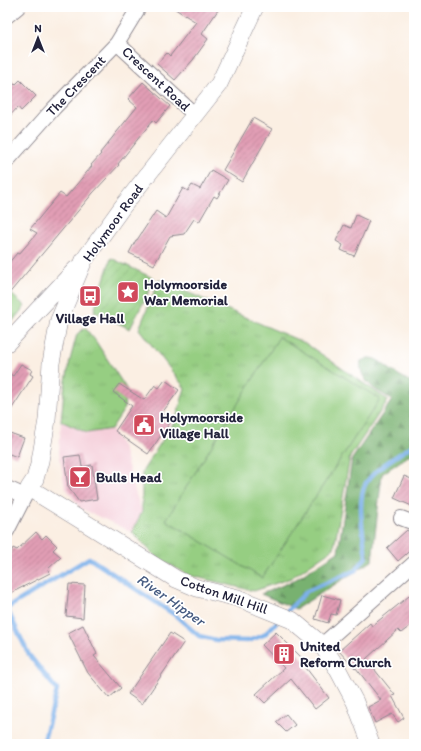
<svg xmlns="http://www.w3.org/2000/svg" width="421" height="751" font-family="Itim,sans-serif">
<style>
.built{fill:#f5cfda}
.grass{fill:url(#grass-tufts);stroke:#5c785e}
.forest{fill:url(#forest-firs);stroke:#4d6a56}
.garden{fill:url(#garden-furrows);stroke:#5c785e}
.pitch{fill:#96ce82;stroke:#5c785e}
.lines{fill:none;stroke-linecap:round;stroke-linejoin:round}
.stream{stroke:#7db1ea;stroke-width:4.5}
.building{fill:url(#building-hatch)}
.minor-casing{stroke:#8e888f;stroke-width:16}
.tertiary-casing{stroke:#8e888f;stroke-width:18}
.minor{stroke:#fff;stroke-width:14}
.tertiary{stroke:#fff;stroke-width:17}
.labels{text-anchor:middle;dominant-baseline:central;stroke-width:3.5;stroke-linejoin:round;paint-order:stroke}
.street-label{font-size:14px;fill:#22223b;stroke:#fff}
.poi-label{font-size:14px;font-weight:bold;fill:#22223b;stroke:#fff;text-anchor:start}
.water-label{font-size:15px;font-style:italic;fill:#465b81;stroke:#fff}
</style>
<defs>
<pattern id="grass-tufts" width="24" height="20" patternUnits="userSpaceOnUse"><rect width="24" height="20" fill="#96ce82"/><path d="M3 7l-1-3M5 7V3M7 7l1-3M15 17l-1-3M17 17v-4M19 17l1-3" fill="none" stroke="#81b171"/></pattern>
<pattern id="forest-firs" width="22" height="20" patternUnits="userSpaceOnUse"><rect width="22" height="20" fill="#78b170"/><path d="M5 1l3.5 6h-7zM16 11l3.5 6h-7z" fill="#62905d"/></pattern>
<pattern id="garden-furrows" width="10" height="10" patternUnits="userSpaceOnUse"><rect width="10" height="10" fill="#96ce82"/><path d="M-1 1l2-2M0 10L10 0M9 11l2-2" fill="none" stroke="#81b171"/></pattern>
<pattern id="building-hatch" width="6" height="6" patternUnits="userSpaceOnUse"><rect width="6" height="6" fill="#e29eb5"/><path d="M-1 1l2-2M0 6l6-6M5 7l2-2" fill="none" stroke="#b78094"/></pattern>
</defs>
<rect width="100%" height="100%" fill="#fff"/>
<filter id="ink" filterUnits="userSpaceOnUse"><feTurbulence type="fractalNoise" baseFrequency=".025" numOctaves="2"/><feDisplacementMap in="SourceGraphic" scale="8" xChannelSelector="R" yChannelSelector="G"/><feConvolveMatrix kernelMatrix="1 2 1 2 8 2 1 2 1" color-interpolation-filters="sRGB"/></filter>
<filter id="wash" filterUnits="userSpaceOnUse"><feTurbulence type="fractalNoise" baseFrequency=".012" numOctaves="4" result="noise"/><feDisplacementMap in="SourceGraphic" scale="16" xChannelSelector="R" yChannelSelector="G"/><feGaussianBlur stdDeviation="0.9" result="paint"/><feColorMatrix in="noise" values="0 0 0 0 0 0 0 0 0 0 0 0 0 0 0 0 0 1.4 0 .05"/><feComposite in="paint" operator="in"/></filter>
<g filter="url(#wash)">
<rect width="100%" height="100%" fill="#fbefe3"/>
<!-- built -->
<path class="built" d="M61,421L87,433L111,429L123,448L136,495L142,512L132,532L80,508L65,487L59,452Z"/>
<!-- grass -->
<path class="grass" d="M159,280L305,343L388,400L350,457L334,548L291,578L254,591L188,575L156,557L132,532L142,512V472L176,419L185,388L139,329Z
M10,293L25,306L7,328V297Z
M85,328L95,340L129,393L124,400L125,408L111,429L87,433L61,421L64,391L70,360L77,334Z"/>
<!-- forest -->
<path class="forest" d="M368,358C378,358 381,363 388,368C396,374 406,379 414,384V452L382,474L372,561L296,609L261,594L293,581L338,552L352,459L392,400C379,391 366,387 361,370C361,367 360,365 361,361Z"/>
<!-- garden -->
<path class="garden" d="M111,258L155,279L130,329L94,311Z"/>
<!-- pitch -->
<path class="pitch" d="M279,337L380,399L262,578L166,520Z"/>
<g class="lines">
<!-- stream -->
<path class="stream" d="M7,608L89,558L175,615L199,636L216,640L248,641L264,635L280,619
M7,609L29,655L57,690L43,744
M285,613L307,591L356,570L366,557C364,538 356,499 366,483C377,466 398,456 414,444"/>
</g>
<g id="blocks">
<!-- building -->
<path class="building" d="M172,7H220L202,34L208,39L193,60L175,80L157,64L167,53L170,56L196,22Z
M7,76L15,85L20,80L36,96L21,111L18,107L7,119Z
M143,82L170,106L156,123L153,120L118,164L119,165L93,193L7,296V265L17,253L19,254L37,233L30,229L60,193L66,197L92,166L91,165L101,154L100,153L137,107L128,99Z
M253,118L272,129L242,182L223,170Z
M211,170L228,180L217,198L214,196L199,222L194,219L184,234L170,236L154,265L129,253L136,240H137L156,211L166,218L183,188L188,191L192,185L200,189Z
M356,215L369,221L354,256L341,250L343,245L336,241L344,225L351,228Z
M21,364L32,370L30,374L33,376L7,416V372L13,376Z
M165,380L179,390L162,413L172,420L148,454L115,431L132,406L113,392L119,384L144,400L155,385L159,388Z
M7,432L24,438L17,457L7,453Z
M80,455L82,467L92,465L97,499L79,502L68,487L64,457Z
M404,476L414,480V507L394,498Z
M407,530L414,538V547L398,561L387,548Z
M36,532L42,539L46,535L57,546L53,550L61,557L48,569L50,573L7,595V560L13,548L17,550Z
M69,584L85,585L83,618L66,616Z
M414,592V623L401,633L398,630L366,659L395,695L392,696L404,718L398,722L392,714L375,723L368,707L381,700L356,668L355,669L339,651L370,623L372,626Z
M322,595L340,600L336,615L331,614L328,623L315,619Z
M83,625L97,654L94,656L121,688L109,698L88,673L68,633Z
M276,632L306,662L303,664L329,698L315,709L291,679L265,703L256,694L284,668L262,645Z
M170,633L184,642L142,704L128,694Z
M286,714L295,725L286,732L276,722Z"/>
</g>
</g>
<g filter="url(#ink)">
<use href="#blocks" fill-opacity="0" stroke="#8e888f" stroke-width="1"/>
<g class="lines">
<!-- minor casing -->
<g class="minor-casing">
<path id="minor" d="M7,16L18,7
M117,43L195,115
M7,161L54,108L117,43L139,7
M7,488L25,496
M401,518L414,523
M7,531L29,488
M322,645L414,563"/>
</g>
<!-- tertiary casing -->
<g class="tertiary-casing">
<path id="tertiary" d="M255,7L219,84L123,206L84,260L59,320L51,363L47,420L40,461L35,479L29,488L176,579L197,588L238,598L292,620L322,645L337,668L355,702L371,744
M7,343L76,269"/>
</g>
<!-- minor -->
<use href="#minor" class="minor"/>
<!-- tertiary -->
<use href="#tertiary" class="tertiary"/>
</g>
</g>
<!-- icons -->
<defs>
<g id="sight-square" transform="scale(1.15)"><rect x="-9" y="-9" width="18" height="18" rx="4" fill="#d1495b" stroke="#fff"/><path d="M0-6L1.8-2.2L6-1.7L2.9 1.2L3.7 5.4L0 3.3L-3.7 5.4L-2.9 1.2L-6-1.7L-1.8-2.2Z" fill="#fff"/></g>
<g id="bus-square" transform="scale(1.15)"><rect x="-9" y="-9" width="18" height="18" rx="4" fill="#d1495b" stroke="#fff"/><path d="M-5-6H5V4H4V6H2V4H-2V6H-4V4H-5ZM-3.5-4V0h7V-4ZM-3.5 1.2v1.5H-2V1.2ZM2 1.2v1.5H3.5V1.2Z" fill="#fff"/></g>
<g id="civic-square" transform="scale(1.15)"><rect x="-9" y="-9" width="18" height="18" rx="4" fill="#d1495b" stroke="#fff"/><path d="M-.6-6.5H3V-4.5H.6V-3L4-1V1h2V6H-6V1h2V-1L-.6-3ZM-1.2 2.5V6h2.4V2.5Z" fill="#fff"/></g>
<g id="bar-square" transform="scale(1.15)"><rect x="-9" y="-9" width="18" height="18" rx="4" fill="#d1495b" stroke="#fff"/><path d="M-6-5H6L.8 .8V4.5H3.5V6h-7V4.5H-.8V.8Z" fill="#fff"/></g>
<g id="building-square" transform="scale(1.15)"><rect x="-9" y="-9" width="18" height="18" rx="4" fill="#d1495b" stroke="#fff"/><path d="M-4-6H4V6H1V3H-1V6H-4ZM-2.5-4.3h1.7v1.8h-1.7ZM.8-4.3h1.7v1.8H.8ZM-2.5-1h1.7V.8h-1.7ZM.8-1h1.7V.8H.8Z" fill="#fff"/></g>
</defs>
<g fill-rule="evenodd">
<use href="#sight-square" x="128" y="292"/>
<use href="#bus-square" x="90" y="296"/>
<use href="#civic-square" x="144" y="425"/>
<use href="#bar-square" x="80" y="477"/>
<use href="#building-square" x="284" y="654"/>
</g>
<g class="labels">
<!-- street labels -->
<g class="street-label">
<text transform="translate(156 79) rotate(43)">Crescent Road</text>
<text transform="translate(76 86) rotate(-46)">The Crescent</text>
<text transform="translate(113 223) rotate(-54)">Holymoor Road</text>
<text transform="translate(224 595) rotate(19)">Cotton Mill Hill</text>
</g>
<!-- poi labels -->
<g class="poi-label">
<text x="144" y="284">Holymoorside<tspan x="144" dy="16">War Memorial</tspan></text>
<text x="90" y="318" text-anchor="middle">Village Hall</text>
<text x="160" y="417">Holymoorside<tspan x="160" dy="16">Village Hall</tspan></text>
<text x="96" y="477">Bulls Head</text>
<text x="300" y="646">United<tspan x="300" dy="16">Reform Church</tspan></text>
</g>
<!-- water labels -->
<g class="water-label">
<text transform="translate(171 600) rotate(35)">River Hipper</text>
</g>
</g>
<!-- margin -->
<rect width="421" height="751" fill="none" stroke="#fff" stroke-width="24"/>
<!-- north arrow -->
<g transform="translate(38 38)" stroke="#ffffff" stroke-width="3" paint-order="stroke">
<path d="M0-3L7 15L0 10L-7 15Z" fill="#22223b"/>
<text y="-6" font-size="11" font-weight="bold" text-anchor="middle" fill="#22223b">N</text>
</g>
</svg>
